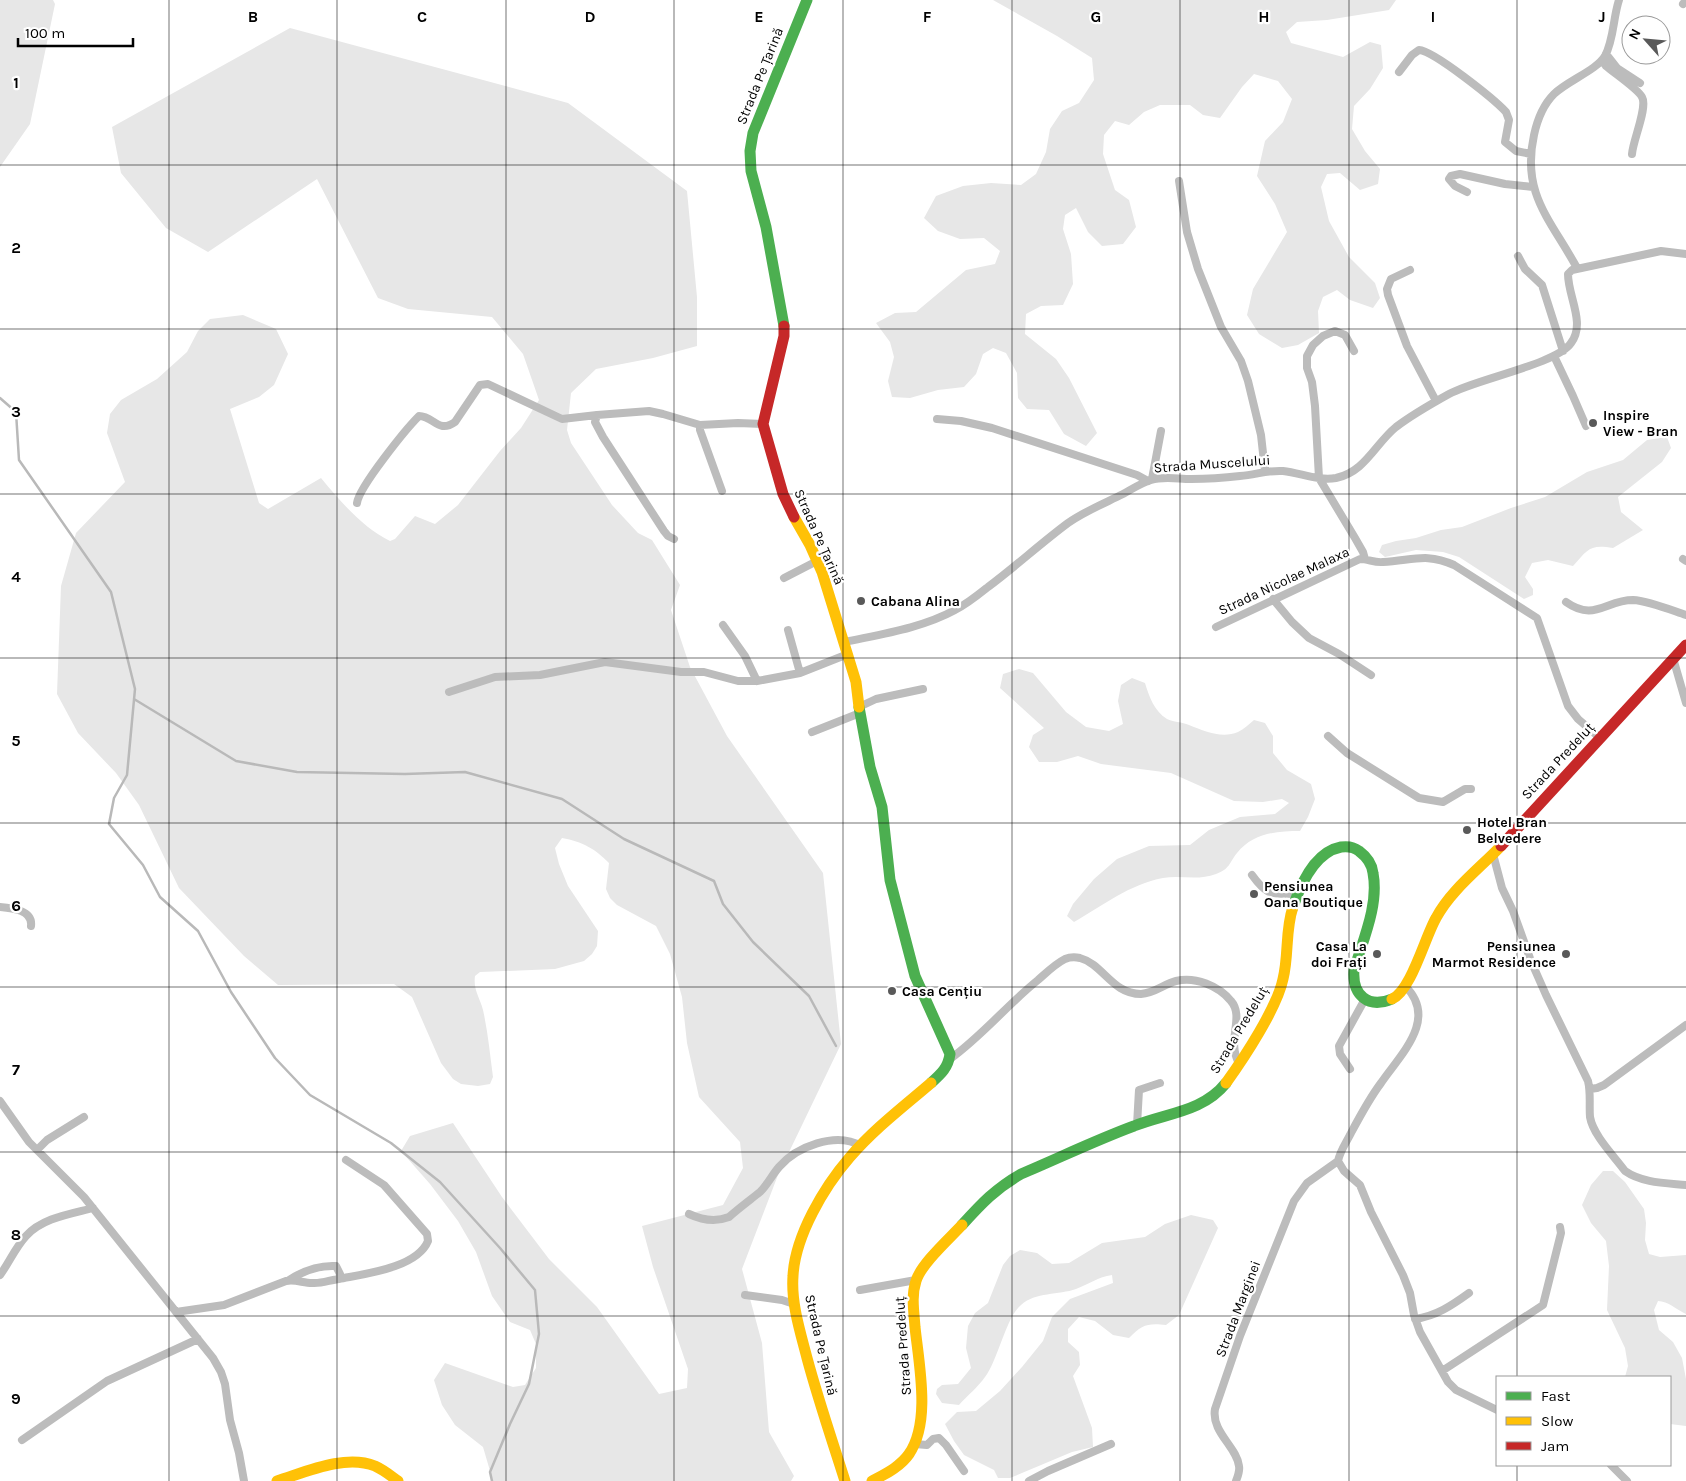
<svg xmlns="http://www.w3.org/2000/svg" width="1686" height="1481" font-family="Karla,sans-serif">
<style>
.green{fill:#e7e7e7}
.lines{fill:none;stroke-linecap:round;stroke-linejoin:round}
.stream{stroke:#b9b9b9;stroke-width:2.5}
.street{stroke:#bcbcbc;stroke-width:8}
.fast{stroke:#4caf50;stroke-width:11}
.slow{stroke:#ffc107;stroke-width:11}
.jam{stroke:#c62828;stroke-width:11}
.grid{fill:none;stroke:#000;stroke-width:1;stroke-opacity:0.55}
.poi-dot{fill:#595959;stroke:#fff;stroke-width:2}
.labels{text-anchor:middle;dominant-baseline:central;stroke-width:4.5;stroke-linejoin:round;paint-order:stroke}
.street-label{font-size:14px;fill:#000;stroke:#fff}
.poi-label{font-size:14px;font-weight:bold;fill:#000;stroke:#fff;text-anchor:start}
.grid-label{font-size:16px;text-anchor:middle;font-weight:bold;fill:#000;stroke:#fff;stroke-width:4.5;stroke-linejoin:round;paint-order:stroke}
</style>
<rect width="100%" height="100%" fill="#fff"/>
<!-- green -->
<path class="green" d="M0,0H53L55,4L30,124L0,167Z
M993,0H1396L1389,10L1327,20L1297,22L1286,32L1291,43L1343,57L1370,42L1381,45L1383,68L1370,89L1354,106L1352,129L1365,151L1380,169L1378,184L1360,190L1340,173L1327,174L1321,187L1329,221L1349,257L1375,283L1380,298L1373,308L1350,300L1337,290L1323,297L1318,311L1319,333L1298,345L1282,348L1259,334L1247,315L1253,289L1287,232L1275,204L1257,176L1265,141L1283,122L1292,99L1278,81L1254,74L1242,87L1220,118L1203,115L1190,105H1160L1144,112L1129,125L1115,121L1104,135L1103,154L1115,190L1129,200L1136,227L1123,244L1102,246L1088,232L1076,208L1065,215L1063,229L1071,254L1073,284L1063,305L1041,306L1026,314L1025,334L1056,359L1069,378L1097,433L1086,446L1064,434L1049,410L1027,409L1018,398L1017,373L1006,353L993,348L983,354L976,374L964,387L938,390L910,398L892,397L888,381L894,357L890,342L876,323L895,313L916,312L966,270L995,264L1000,251L984,238L960,239L938,231L924,218L936,196L963,186L991,183L1021,185L1036,174L1046,152L1050,129L1062,111L1079,103L1094,80L1092,58L1057,36Z
M290,28L568,103L687,191L697,297V346L653,358L596,369L571,393L567,430L571,443L612,505L638,533L652,540L680,585L671,610L690,667L727,736L823,873L841,1044L778,1175L742,1269L762,1343L769,1432L794,1476L791,1481H493L483,1447L455,1425L442,1405L434,1380L445,1363L513,1387L525,1385L536,1368V1344L530,1330L510,1322L492,1296L476,1252L458,1221L430,1184L401,1151L410,1136L453,1123L502,1197L549,1259L597,1307L659,1394L687,1388L688,1369L653,1267L642,1226L723,1205L743,1168L740,1142L699,1097L687,1043L682,997L670,954L656,926L617,905L610,898L606,889L609,863C594,848 583,842 562,838L555,848L559,864L568,886L598,931L597,946L592,954L584,961L555,969L480,972L475,976C473,990 480,998 483,1010C488,1032 490,1055 493,1077L490,1084L478,1086L461,1084L453,1079L441,1063L412,997L394,984L278,985L244,956L179,888L139,805L116,773L78,733L57,694L61,586L76,533L125,482L107,433L110,414L121,400L157,379L187,352L198,331L210,319L243,315L276,329L288,354L274,385L259,397L230,409L259,503L268,509L321,478C341,502 362,527 390,541L395,539L415,516L435,524L458,505L500,451L521,428L539,400L523,354L492,317L408,309L378,298L317,179L208,252L166,228L121,173L112,127Z
M1667,437L1671,448L1662,462L1618,497L1621,512L1643,530L1613,548C1590,544 1588,549 1573,566L1548,560L1532,563L1525,577L1533,589V595L1524,599L1459,557L1443,552L1416,550L1385,557L1379,552L1382,545L1396,541L1416,538L1441,530L1462,527L1511,508L1545,497L1587,472L1623,460L1647,440Z
M1019,669L1033,673L1066,712L1086,727L1109,731L1123,724L1118,701L1121,685L1132,678L1145,683C1149,696 1154,711 1167,719C1173,722 1182,722 1189,725C1204,731 1222,739 1238,732C1244,729 1249,724 1254,720L1265,723L1273,736V753L1287,770L1311,784L1315,799L1308,817L1300,831C1276,831 1253,833 1237,853C1229,863 1230,869 1216,874C1198,881 1181,875 1163,878C1130,884 1102,906 1074,922L1067,916L1073,904L1094,879L1117,859L1149,846L1190,845L1209,830L1240,817L1275,814L1289,803L1282,799L1263,802L1234,801L1171,773L1101,764L1078,756L1057,762H1039L1029,747L1033,735L1044,728L1000,688L1003,674Z
M1603,1171H1613L1625,1182L1644,1209L1646,1223L1645,1240L1649,1254L1660,1257L1686,1255V1314C1677,1310 1668,1301 1658,1301L1654,1310L1659,1330L1673,1342L1682,1358L1686,1379V1426L1670,1424V1377H1625L1628,1366L1625,1348L1607,1310L1609,1266L1606,1241L1591,1223L1582,1205L1591,1185Z
M1191,1215L1213,1220L1218,1228L1179,1315L1166,1325C1147,1323 1142,1325 1129,1338L1113,1335L1095,1321L1079,1317L1068,1329V1342L1079,1352L1080,1365L1073,1376L1092,1428L1093,1447L1072,1452L1010,1478H998L994,1470L964,1455L954,1441L945,1424L957,1412L976,1411L1000,1391L1022,1367L1043,1341L1052,1317L1070,1299L1113,1283L1112,1275C1098,1277 1089,1284 1076,1289C1059,1295 1035,1292 1021,1305C1006,1317 998,1360 985,1377C978,1387 967,1396 959,1405L942,1403L936,1394L937,1389L942,1385L958,1384L971,1368L966,1348L968,1326L975,1313L988,1303L1003,1265L1010,1256L1020,1250L1037,1253L1052,1264L1069,1263L1102,1243L1145,1237L1165,1224Z"/>
<g class="lines">
<!-- stream -->
<path class="stream" d="M0,398L16,412L19,460L111,592L135,689L127,775L114,798L109,824L143,865L160,897L198,931L231,992L275,1058L310,1095L391,1143L440,1182L500,1248L535,1290L539,1334L529,1384L510,1424L490,1472L492,1481
M134,699L236,761L297,772L405,774L465,772L562,799L624,839L714,881L723,904L753,942L809,996L836,1046"/>
<!-- street -->
<path class="street" d="M1683,4L1686,0
M1606,54L1617,68L1640,83
M1602,60L1606,66C1614,73 1638,89 1642,97C1648,107 1633,140 1632,154
M1399,72L1412,55L1419,50C1434,51 1494,99 1506,112L1509,120L1505,142L1516,151L1531,154
M1179,181L1187,232L1198,269L1221,327L1241,361L1248,381L1261,435L1265,471
M1467,192L1455,186L1449,179L1451,176L1460,174L1505,184L1533,187
M1518,256L1525,269L1542,285L1563,351
M1577,268C1551,220 1521,194 1534,135C1537,121 1543,105 1554,94C1567,81 1597,70 1605,56C1614,39 1613,18 1619,0
M1410,270L1391,279L1387,289L1388,295L1407,346L1436,401
M1354,351L1345,335L1335,331L1323,336L1313,345L1307,356V368L1312,382L1315,406L1319,478L1355,538L1363,552L1365,559
M1554,356L1573,396L1586,426
M597,415L595,422L603,437L664,531L668,536L674,539
M937,419L961,421L992,428L1137,475L1148,481
M700,425V430L722,491
M1152,479L1161,431
M357,503C359,487 406,429 419,416C434,416 438,434 455,422L480,385L488,384L562,419L597,415L649,411L663,414L700,425L738,423L763,424
M1683,559L1686,561
M784,578L817,561
M1273,599L1292,622L1309,638L1339,654L1371,675
M1566,602C1594,622 1606,600 1633,600C1649,601 1671,610 1686,615
M723,625L745,656L757,681
M1216,627L1360,559C1368,559 1375,563 1383,562C1411,561 1426,552 1454,565L1537,618L1568,706L1578,719L1600,738
M788,630L800,673
M845,642C882,634 922,628 955,610C967,604 978,595 988,587C1015,567 1041,543 1068,523C1085,511 1105,503 1123,494C1132,489 1141,483 1151,480C1163,476 1178,479 1191,479C1207,479 1223,478 1240,476C1256,475 1266,470 1283,471C1301,473 1318,481 1336,478C1365,472 1375,444 1396,427C1413,414 1431,404 1449,394C1476,379 1557,364 1571,343C1586,323 1568,297 1568,274L1572,270L1661,251L1686,254
M1673,658L1686,703
M449,692L495,677L540,675L605,662L681,672H704L738,681H757L800,673L848,654
M859,707L876,699L923,689
M812,732L860,713
M1328,736L1347,753L1419,798L1443,802L1465,789H1471
M1493,854L1502,888L1513,911L1531,961L1546,995L1588,1081C1591,1093 1589,1105 1590,1117C1593,1135 1614,1156 1625,1171C1642,1183 1666,1183 1686,1185
M1252,875C1268,897 1271,893 1297,894
M0,907C12,908 33,910 31,926
M1405,986C1439,1019 1400,1055 1381,1083C1369,1099 1360,1116 1351,1133C1346,1143 1340,1151 1338,1161L1344,1171L1360,1185L1371,1212L1403,1275L1410,1293L1414,1315L1420,1332L1448,1382L1456,1390L1497,1410
M950,1059C982,1036 1007,1005 1038,980C1046,973 1055,964 1065,959C1070,957 1075,957 1080,958C1103,964 1112,994 1141,994C1155,993 1164,984 1176,981C1195,976 1219,986 1231,1001C1245,1017 1226,1041 1239,1063
M1350,1069L1340,1054L1339,1046L1365,999
M1590,1089L1597,1088L1604,1085L1686,1025
M0,1101L29,1142L84,1197L213,1358L221,1372L225,1384L230,1420L239,1453L244,1481
M1137,1125L1139,1090L1160,1083
M37,1150L47,1140L84,1117
M689,1214C702,1220 716,1222 729,1217C739,1208 750,1200 760,1192C768,1184 772,1175 779,1167C796,1147 836,1131 861,1146
M0,1275C9,1263 15,1248 26,1236C42,1218 70,1214 93,1208
M289,1280C303,1271 319,1265 336,1266L340,1274L339,1279
M860,1290L916,1280
M745,1295L782,1300L794,1304
M176,1312L224,1305L286,1281C295,1279 303,1283 312,1283C321,1284 330,1280 339,1279C364,1274 417,1268 428,1241L427,1234L384,1185L346,1160
M1415,1319C1436,1316 1451,1306 1469,1293
M1442,1371L1543,1305L1561,1233L1560,1227
M22,1440L107,1381L198,1339
M915,1444L927,1445L933,1439L939,1438L946,1445L964,1471
M1611,1465L1627,1481
M1029,1481L1048,1471L1111,1444
M1236,1481C1238,1476 1240,1471 1239,1466C1237,1447 1211,1432 1215,1409L1240,1336L1294,1201L1307,1183L1338,1161"/>
<!-- fast -->
<path class="fast" d="M784,326L766,227L751,171L750,151L753,133L807,0
M859,707L870,767L882,807L890,880L915,976L950,1054C948,1068 941,1074 931,1083
M1293,907C1301,883 1315,852 1341,847C1348,846 1354,847 1359,851C1367,857 1372,864 1373,873C1379,905 1363,940 1354,970C1352,995 1368,1009 1392,999
M962,1225C981,1204 996,1188 1021,1174C1059,1158 1096,1140 1134,1126C1166,1113 1203,1112 1226,1083"/>
<!-- slow -->
<path class="slow" d="M794,517L810,545L822,572L856,682L859,707
M1392,999C1411,991 1425,937 1436,918C1451,890 1479,869 1501,846
M1226,1083C1244,1058 1277,1008 1283,979C1289,955 1285,930 1293,907
M277,1481C306,1472 345,1454 375,1466C384,1470 391,1476 398,1481
M845,1481C832,1440 818,1399 807,1358C800,1331 791,1303 793,1276C795,1236 824,1187 850,1157C874,1129 903,1107 931,1083
M872,1481C885,1474 900,1467 909,1454C931,1422 919,1365 915,1327C914,1312 911,1296 916,1281C921,1264 949,1239 962,1225"/>
<!-- jam -->
<path class="jam" d="M784,326V336L763,424L783,494L794,517
M1501,846L1686,645"/>
</g>
<!-- grid -->
<path class="grid" d="M169,0V1481M337,0V1481M506,0V1481M674,0V1481M843,0V1481M1012,0V1481M1180,0V1481M1349,0V1481M1517,0V1377M0,165H1686M0,329H1686M0,494H1686M0,658H1686M0,823H1686M0,987H1686M0,1152H1686M0,1316H1686M1517,1465V1481"/>
<!-- markers -->
<g class="poi-dot">
<circle cx="1593" cy="423" r="5"/>
<circle cx="861" cy="601" r="5"/>
<circle cx="1467" cy="830" r="5"/>
<circle cx="1254" cy="894" r="5"/>
<circle cx="1377" cy="954" r="5"/>
<circle cx="1566" cy="954" r="5"/>
<circle cx="892" cy="991" r="5"/>
</g>
<g class="labels">
<!-- street labels -->
<g class="street-label">
<text transform="translate(760 76) rotate(-68)">Strada Pe Țarină</text>
<text transform="translate(1212 464) rotate(-4)">Strada Muscelului</text>
<text transform="translate(819 537) rotate(66)">Strada Pe Țarină</text>
<text transform="translate(1284 581) rotate(-25)">Strada Nicolae Malaxa</text>
<text transform="translate(1558 761) rotate(-47)">Strada Predeluț</text>
<text transform="translate(1239 1030) rotate(-59)">Strada Predeluț</text>
<text transform="translate(1238 1309) rotate(-69)">Strada Marginei</text>
<text transform="translate(821 1345) rotate(77)">Strada Pe Țarină</text>
<text transform="translate(903 1346) rotate(-94)">Strada Predeluț</text>
</g>
<!-- poi labels -->
<g class="poi-label">
<text x="1603" y="415">Inspire<tspan x="1603" dy="16">View - Bran</tspan></text>
<text x="871" y="601">Cabana Alina</text>
<text x="1477" y="822">Hotel Bran<tspan x="1477" dy="16">Belvedere</tspan></text>
<text x="1264" y="886">Pensiunea<tspan x="1264" dy="16">Oana Boutique</tspan></text>
<text x="1367" y="946" text-anchor="end">Casa La<tspan x="1367" dy="16">doi Frați</tspan></text>
<text x="1556" y="946" text-anchor="end">Pensiunea<tspan x="1556" dy="16">Marmot Residence</tspan></text>
<text x="902" y="991">Casa Cențiu</text>
</g>
</g>
<g class="grid-label">
<text x="253" y="22">B</text>
<text x="422" y="22">C</text>
<text x="590" y="22">D</text>
<text x="759" y="22">E</text>
<text x="927" y="22">F</text>
<text x="1096" y="22">G</text>
<text x="1264" y="22">H</text>
<text x="1433" y="22">I</text>
<text x="1602" y="22">J</text>
<text x="16" y="88">1</text>
<text x="16" y="253">2</text>
<text x="16" y="417">3</text>
<text x="16" y="582">4</text>
<text x="16" y="746">5</text>
<text x="16" y="911">6</text>
<text x="16" y="1075">7</text>
<text x="16" y="1240">8</text>
<text x="16" y="1404">9</text>
</g>
<!-- legend -->
<rect x="1496" y="1376" width="175" height="90" fill="#ffffff" stroke="#999999"/>
<rect x="1506" y="1392" width="25" height="8" fill="#4caf50" stroke="#999999"/>
<text x="1541" y="1401" font-size="15" fill="#000000">Fast</text>
<rect x="1506" y="1417" width="25" height="8" fill="#ffc107" stroke="#999999"/>
<text x="1541" y="1426" font-size="15" fill="#000000">Slow</text>
<rect x="1506" y="1442" width="25" height="8" fill="#c62828" stroke="#999999"/>
<text x="1541" y="1451" font-size="15" fill="#000000">Jam</text>
<!-- north arrow -->
<g transform="translate(1646 40) rotate(297)"><circle r="24" fill="#ffffff" stroke="#999999"/>
<path d="M0-4L9 19L0 12L-9 19Z" fill="#595959"/>
<text y="-8" font-size="14" font-weight="bold" text-anchor="middle" fill="#000000">N</text>
</g>
<!-- scale -->
<path d="M18 38v8h115v-8" fill="none" stroke="#000000" stroke-width="2.5"/>
<text x="25" y="38" font-size="15" fill="#000000" stroke="#ffffff" stroke-width="4" paint-order="stroke">100 m</text>
</svg>
